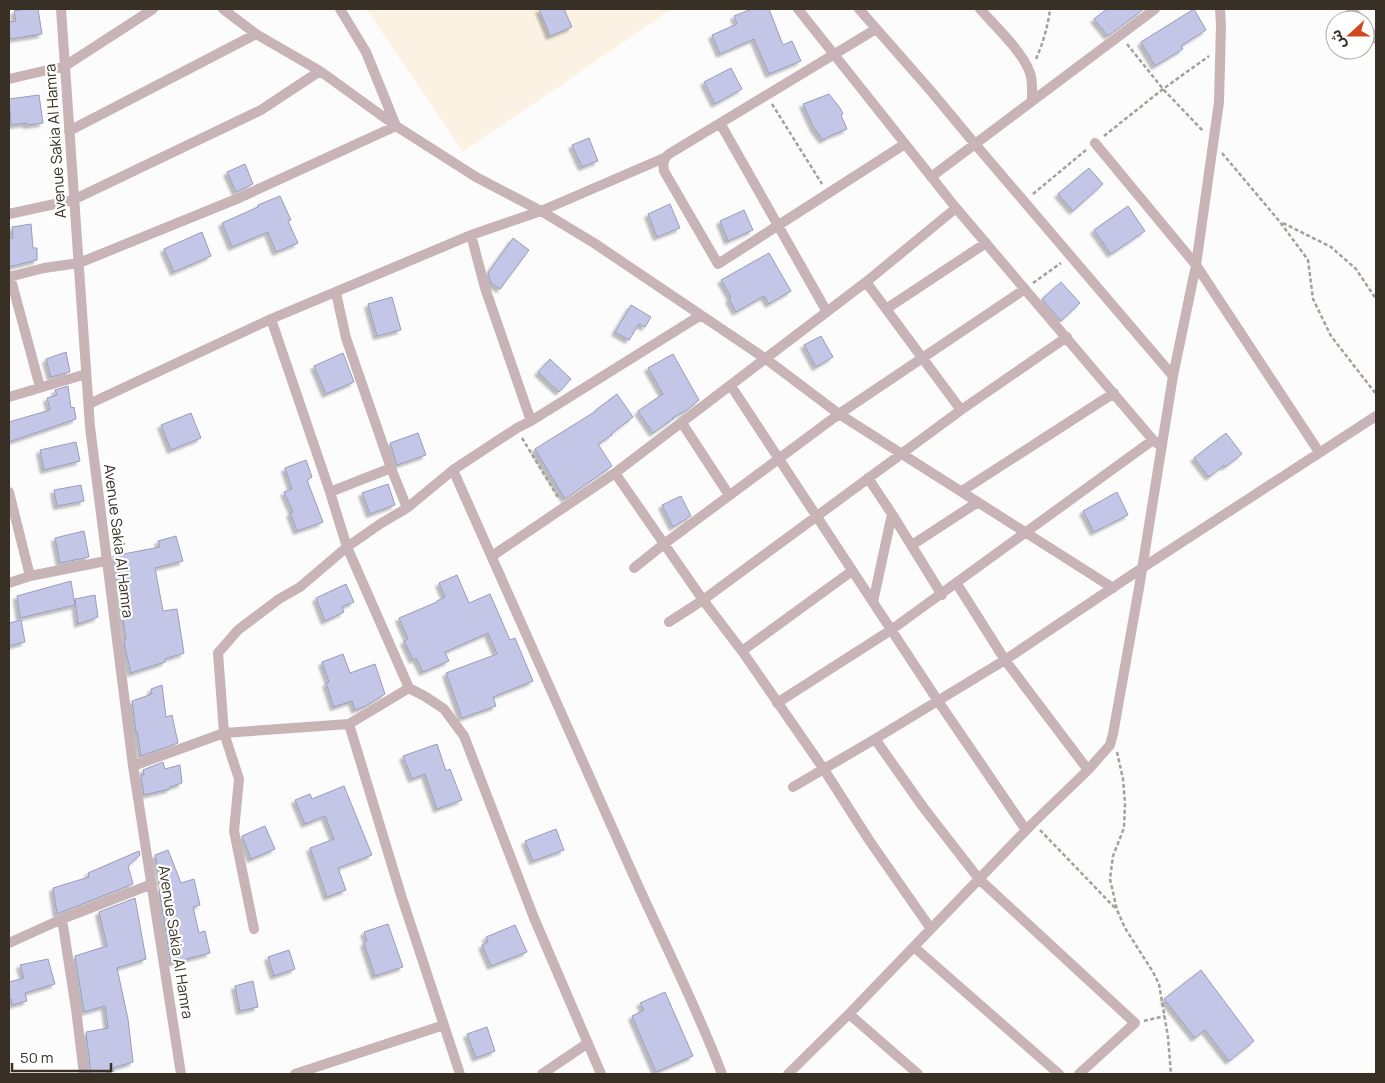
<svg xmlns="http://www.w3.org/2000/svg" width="1385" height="1083" font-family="Manrope,'Noto Sans Arabic',sans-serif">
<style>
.built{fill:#fcf2e3}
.building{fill:#c3c6e7;stroke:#9a9cbb;filter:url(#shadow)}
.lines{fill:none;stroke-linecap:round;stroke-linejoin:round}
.path{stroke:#a4a09b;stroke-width:2.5;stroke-dasharray:4 2.5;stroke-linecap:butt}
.minor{stroke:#c8b3b6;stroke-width:10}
.labels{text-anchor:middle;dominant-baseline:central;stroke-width:4.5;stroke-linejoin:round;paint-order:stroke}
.street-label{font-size:15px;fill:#383024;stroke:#fff}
</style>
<defs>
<filter id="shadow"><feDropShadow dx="-3.5" dy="3.5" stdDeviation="1" flood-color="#0004"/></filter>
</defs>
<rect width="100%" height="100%" fill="#fcfcfc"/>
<!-- built -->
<path class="built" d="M366,9H672L463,152Z"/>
<!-- building -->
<path class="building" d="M26,9H38L42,34L10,39L9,22L16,21L14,11Z
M539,9H564L572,27L550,36Z
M752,9H769L783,45L792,41L801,61L769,74L754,39L720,54L712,35L737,24L734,16Z
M1107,9H1144L1108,36L1094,19Z
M1194,9L1206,30L1181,46L1183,49L1155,66L1141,42Z
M731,68L742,89L715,104L704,82Z
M829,94L840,108L843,114L841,115L847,129L832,135L823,140L814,128L803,104Z
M39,95L43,123L27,125L26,123L11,125L9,99Z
M589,138L598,161L582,167L572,145Z
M245,164L253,184L236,192L227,172Z
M1089,168L1103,184L1073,211L1058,194Z
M280,196L291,220L288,221L298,243L276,252L268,232L232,247L222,223L258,207V205Z
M670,204L680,228L657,237L648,214Z
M1128,206L1145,231L1111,254L1094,230Z
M744,210L753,230L728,241L720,221Z
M31,224L33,248H37V260L9,267V239L13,238L12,227Z
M202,232L211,256L174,272L164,249Z
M513,238L529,250L500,289L491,283L488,273Z
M769,253L791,291L769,304L764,296L736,312L729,299L731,297L721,280Z
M1061,282L1080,303L1061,321L1042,299Z
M392,297L401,330L377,336L368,304Z
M631,305L651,317L645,327L639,324L629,340L615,332Z
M821,336L833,357L816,367L804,345Z
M66,352L70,372L51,377L46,359Z
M343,353L354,382L326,394L314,366Z
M673,354L699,400L687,410L672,418L673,419L653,433L638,411L663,394L648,368Z
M550,359L571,379L559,392L538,372Z
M68,386L71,408L74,407L76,419L9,442V422L50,410L47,398L57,395L55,390Z
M617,394L633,417L611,434L612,435L598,444L612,466L565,499L535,449L596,411V410Z
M191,413L201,438L171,450L161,425Z
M418,433L426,455L397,465L390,443Z
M1226,433L1242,454L1225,467L1224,465L1209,477L1194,458Z
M76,442L80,461L44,470L40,450Z
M306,460L312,477L307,480L323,522L297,531L290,513L293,512L284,492L292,489L285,468Z
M388,484L395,505L370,514L362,493Z
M81,485L84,501L57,506L54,490Z
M1117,492L1128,515L1094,532L1083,511Z
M681,496L691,516L673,527L662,505Z
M84,531L89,557L60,563L55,538Z
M176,536L183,561L155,568L163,611L177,609L184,653L165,659V662L131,673L125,648L124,639H126L113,556L160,547L158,541Z
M457,575L469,603L490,594L510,640L515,638L533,681L493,697L496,706L462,718L446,673L497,654L488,633L445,652L449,661L423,672L416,658L413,660L404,641L408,639L399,618L437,602V601L445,597L439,583Z
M71,581L75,605L20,618L17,596Z
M346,584L354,602L342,607L344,612L325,621L316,598Z
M95,595L98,617L78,624L75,599Z
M21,620L25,642L9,646V623Z
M343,654L350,673L375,664L385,694L366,706L355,710L352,701L334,707L326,683L329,682L322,662Z
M162,685L166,717L172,715L178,743L141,756L137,731L136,732L132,701L152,694L151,689Z
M437,744L446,771L450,769L462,800L437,809L425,774L412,779L403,756Z
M163,762L165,769L180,765L182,783L170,787V789L144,795L141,775H144L143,770Z
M344,786L372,855L338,868L346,890L327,897L310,848L334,839L325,816L305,824L295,800L310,794L312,799Z
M265,826L275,849L251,859L242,836Z
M556,829L564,850L533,861L525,841Z
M168,850L181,883L194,879L200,905L193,907L199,933L205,931L210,953L171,963L159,890L163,889L155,855Z
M139,851L140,855L128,866L133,884L57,914L53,888L89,877L88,873Z
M135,898L146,959L117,968L128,1019L133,1062L113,1068L114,1071L104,1074H91L86,1032L108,1028L105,1006L84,1012L75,956L107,946L99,912Z
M388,924L403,967L375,976L364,943L367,941L364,932Z
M515,925L527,952L491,966L482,945L488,942L486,937Z
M289,950L295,969L274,976L268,957Z
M48,959L55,984L25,993L27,1001L12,1005L11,999L9,1000V982L24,978L20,965Z
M1201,970L1254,1041L1229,1061L1205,1030L1195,1038L1164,999Z
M253,981L258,1007L240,1011L235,986Z
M665,992L693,1056L656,1072L632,1016L644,1010L640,1003Z
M487,1027L495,1051L476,1058L467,1034Z"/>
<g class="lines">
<!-- path -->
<path class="path" d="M1127,44L1163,89L1204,132
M1036,59C1043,43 1048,26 1050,9
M772,104L822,184
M1104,136L1163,89L1209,56
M1222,153L1280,222L1308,260L1313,299L1331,336L1376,394
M1033,194L1086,150
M1283,223L1331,247L1356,269L1376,299
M1033,283L1061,263
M522,438L558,497
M1117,752L1123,779L1125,803L1124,828L1113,856L1110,879L1117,910L1125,928L1153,972L1159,984L1168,1037L1171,1074
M1040,830L1116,909
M1144,1021L1165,1016"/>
<!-- minor -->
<path class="minor" d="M61,9L90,427L133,766L181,1074
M340,9L366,52L396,126L476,177L541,211L594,243L766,359L839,414L1113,588
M798,9L956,208
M859,9L930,90L975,144L1173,376
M980,9C995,26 1023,52 1030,73C1033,81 1032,91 1032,100
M1351,9L1360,20
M1365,26L1376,39
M876,29L669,154C663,159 663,163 664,171L718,264L905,144
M9,79L65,66L153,9
M720,123L827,312
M69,131L256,34
M1095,143L1196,265L1319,452
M931,177L1155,9
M9,214L73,200L261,110L320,71L256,34L223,9
M10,276L40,387
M9,277L44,268L79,263L239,198L396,126L320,71
M866,282L961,410
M336,293L346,338L391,468L407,508
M886,309L986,243
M271,319L330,492L347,547L409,688L426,697L444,709L464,736L534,918L601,1074
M731,386L938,701L1026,830
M9,397L86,374
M89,404L271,319L471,235L541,211L664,158
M531,421L701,315
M682,423L729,495
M453,470C515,607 576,744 636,881C665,945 697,1008 722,1074
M868,478L892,514L942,595
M962,491L1114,393
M9,492L30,576
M330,492L391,468
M912,545L978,502
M492,556L615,473
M634,568L664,544L839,414L1025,289
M9,583L30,576L106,561
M957,584L1005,660L1088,770
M873,602L892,514
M669,622L703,600L961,410L1067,337
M742,651L852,571
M777,703L891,630L1153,440
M349,724L409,688
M875,739L923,807L979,879L1135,1023L1079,1074
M133,766L224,733L349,724L401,895L460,1074
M793,787L875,739L1005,660L1142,568L1376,416
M62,919L76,1009L84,1074
M254,929L234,831L239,779L224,733L218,653L238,630L279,599L300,587L347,547L380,524L407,508L453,470L517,428L531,421L485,288L471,235
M931,929L869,840L823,768L742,651L703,600L615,473L866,282L956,208L1153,440L1162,447
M9,943L62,919L152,884
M914,947L1059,1074
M849,1014L918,1074
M295,1074L444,1025
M542,1074L588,1043
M788,1074L849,1014L1033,823L1088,770L1110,745L1113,734L1139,588L1173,376L1196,265L1219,102L1221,25L1220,9"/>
</g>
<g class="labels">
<!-- street labels -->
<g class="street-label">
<text transform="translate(55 141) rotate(-94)">Avenue Sakia Al Hamra</text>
<text transform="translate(119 541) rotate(83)">Avenue Sakia Al Hamra</text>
<text transform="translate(176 942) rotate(81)">Avenue Sakia Al Hamra</text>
</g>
</g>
<!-- border -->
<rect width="1385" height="1083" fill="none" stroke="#383024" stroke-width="20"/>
<!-- north arrow -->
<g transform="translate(1350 35) rotate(249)"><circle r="24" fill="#ffffff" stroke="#afaca7"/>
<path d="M0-4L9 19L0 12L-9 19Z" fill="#d0481d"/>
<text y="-8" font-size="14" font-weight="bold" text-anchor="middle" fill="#383024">ش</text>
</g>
<!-- scale -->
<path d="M12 1063v8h99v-8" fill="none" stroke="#383024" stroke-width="2.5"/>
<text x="20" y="1063" font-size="15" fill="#383024" stroke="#ffffff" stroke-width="4" paint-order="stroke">50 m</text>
</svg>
